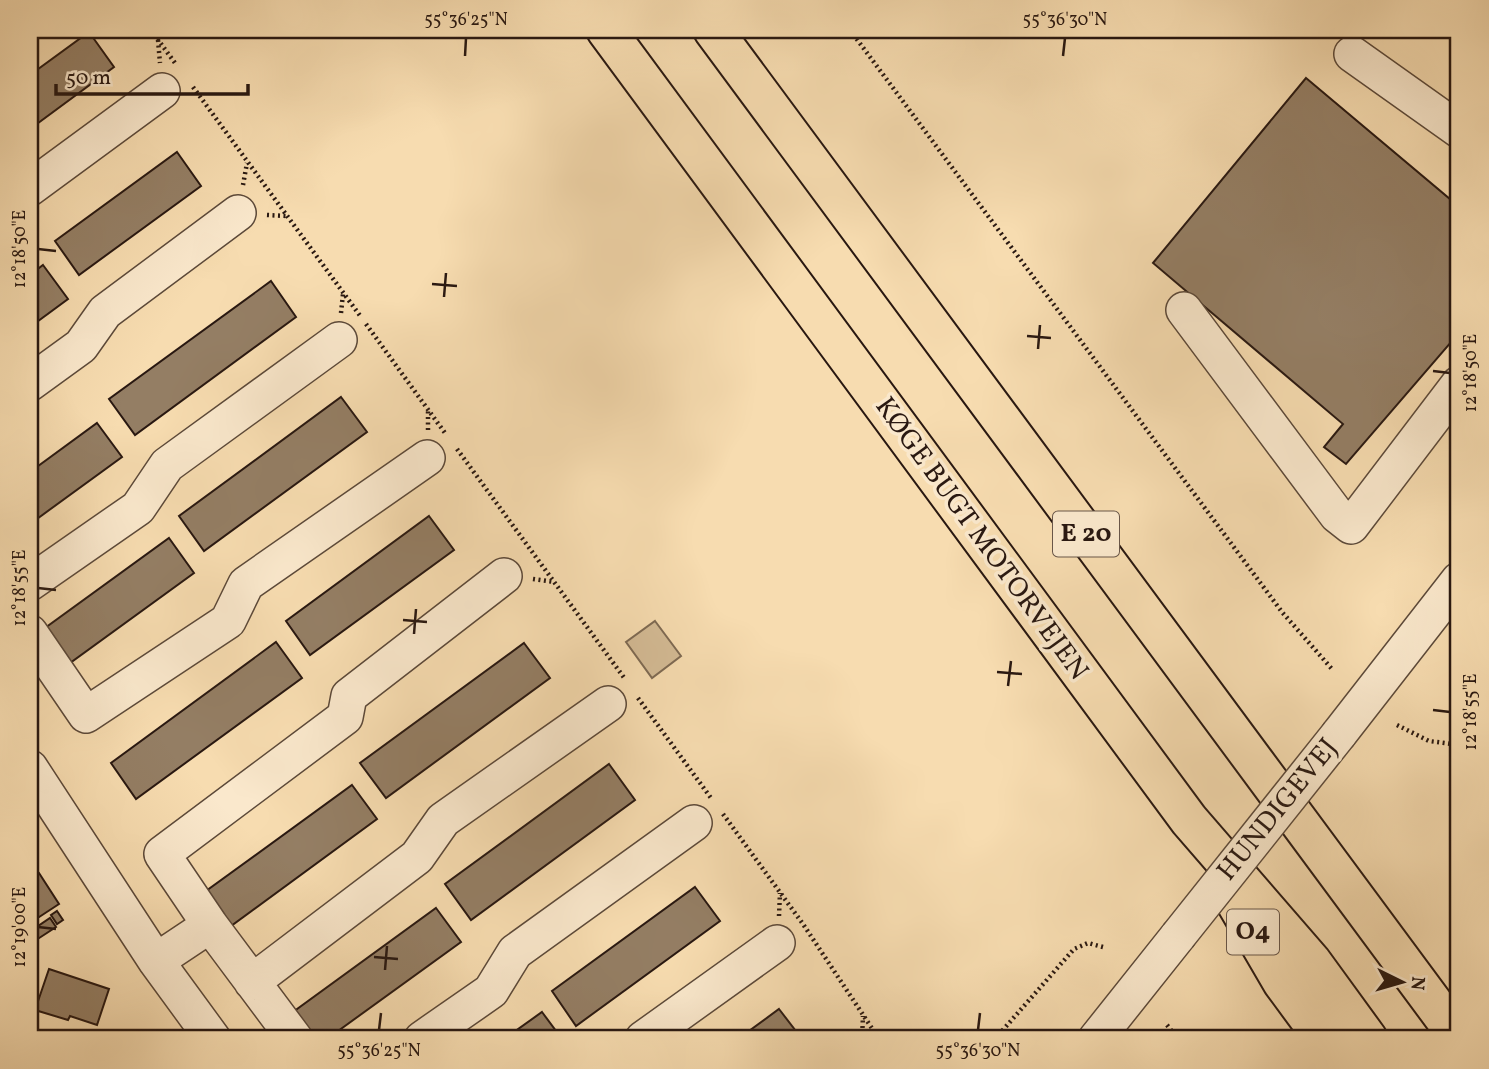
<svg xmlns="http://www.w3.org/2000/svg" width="1489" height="1069" font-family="Vollkorn,serif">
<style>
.green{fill:#d4bb95;stroke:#7e6a53;stroke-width:2}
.building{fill:#947e64;stroke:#291811;stroke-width:2}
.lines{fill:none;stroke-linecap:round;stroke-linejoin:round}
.minor-casing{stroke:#5c4939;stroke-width:38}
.highway-casing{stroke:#291811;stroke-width:42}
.path{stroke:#291811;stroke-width:4.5;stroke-dasharray:2 3.5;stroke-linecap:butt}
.minor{stroke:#fae8cc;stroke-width:35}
.highway{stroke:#f7dcb0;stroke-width:38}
.minor-bridge-casing{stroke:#5c4939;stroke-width:38;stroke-linecap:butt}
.minor-bridge{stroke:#fae8cc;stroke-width:35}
.ticks{fill:none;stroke:#291811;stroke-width:2.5}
.labels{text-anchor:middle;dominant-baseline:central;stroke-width:7;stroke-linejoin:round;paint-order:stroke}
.shield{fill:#fae8cc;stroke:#685649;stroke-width:2}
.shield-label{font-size:26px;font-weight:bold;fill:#291811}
.street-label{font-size:28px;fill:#291811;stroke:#fae8cc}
.neatline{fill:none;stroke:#291811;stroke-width:2.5}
.ticks-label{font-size:18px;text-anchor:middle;fill:#291811}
</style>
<rect width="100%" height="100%" fill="#f7dcb0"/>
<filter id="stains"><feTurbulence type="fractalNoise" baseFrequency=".00286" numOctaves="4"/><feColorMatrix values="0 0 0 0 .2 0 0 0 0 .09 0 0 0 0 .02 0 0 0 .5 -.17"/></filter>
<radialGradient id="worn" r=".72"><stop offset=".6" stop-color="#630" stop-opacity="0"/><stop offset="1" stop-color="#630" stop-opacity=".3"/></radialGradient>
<!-- green -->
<path class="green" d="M655,621L681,656L652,678L626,642Z"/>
<!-- building -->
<path class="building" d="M89,32L114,67L30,129V75Z
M1306,78L1450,199L1459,189V333L1346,464L1324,447L1343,424L1153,263Z
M177,152L201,186L79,275L55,241Z
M43,265L68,299L30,327V275Z
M271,281L296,317L135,435L109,399Z
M341,397L367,432L204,551L179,516Z
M97,423L122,457L30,524V472Z
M429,516L454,550L310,655L286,621Z
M169,538L194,573L70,663L45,628Z
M276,642L302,678L136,799L111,763Z
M524,643L550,678L386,798L360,763Z
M609,764L635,800L471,920L445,884Z
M352,785L377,819L231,926L206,891Z
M39,873L59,904L30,923V878Z
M695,887L720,921L576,1026L552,991Z
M436,908L461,942L327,1039H312L293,1012Z
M57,911L63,920L57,924L51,915Z
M50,918L56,927L30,944V928L38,926Z
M49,969L109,989L97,1025L70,1016L68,1020L35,1010Z
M779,1009L802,1039H738Z
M542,1012L562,1039H504Z"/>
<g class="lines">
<!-- minor casing -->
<g class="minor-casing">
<path id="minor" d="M1352,54L1459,130
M30,188L162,91
M1184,310L1337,515L1351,526L1459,384
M30,383L81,346L105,312L238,213
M30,583L138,508L167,465L339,340
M30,633L86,715L228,621L246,584L427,458
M1339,734L1459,580
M30,768L156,961L213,1039
M156,961L210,925
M252,982L417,857L443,820L608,704
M295,1039L210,925L162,854L345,717L349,696L504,576
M422,1039L491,991L515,952L694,823
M643,1039L777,943
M1096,1039L1178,936"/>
</g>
<!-- highway casing -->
<g class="highway-casing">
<path id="highway" d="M606,30L1189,820L1312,962L1368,1039
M713,30L1459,1038
M1233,898L1282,982L1324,1039"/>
</g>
<!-- path -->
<path class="path" d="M151,30L175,63
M850,30L1282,612L1332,669
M158,40L160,63
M193,87L361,317
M243,185L247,163
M267,215L286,216
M341,313L343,294
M366,324L445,433
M428,430V411
M457,449L625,679
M533,579L554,582
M638,698L711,798
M1397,725L1429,741L1459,745
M723,814L803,924L879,1039
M779,916L780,893
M1167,1025L1178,1039
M862,1039L863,1016
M995,1039L1074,949L1088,943L1103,947"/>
<!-- minor -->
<use href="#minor" class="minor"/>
<!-- highway -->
<use href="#highway" class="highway"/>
<!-- minor-bridge casing -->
<g class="minor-bridge-casing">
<path id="minor-bridge" d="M1178,936L1339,734"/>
</g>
<!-- minor-bridge -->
<use href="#minor-bridge" class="minor-bridge"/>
</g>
<!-- ticks -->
<path class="ticks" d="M465,56L466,38M1063,56L1065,38M38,249L56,251M432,284L457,286M444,297L446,273M1027,336L1051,338M1038,349L1040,325M1433,371L1450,373M38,588L56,590M403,620L427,622M414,634L416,609M997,672L1022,674M1008,686L1011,661M1433,710L1450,712M38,927L56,929M374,957L398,959M385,970L387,946M379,1030L381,1013M978,1030L980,1013"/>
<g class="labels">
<!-- shield labels -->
<g class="shield">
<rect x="1053" y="511.5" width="66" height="45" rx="5"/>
<rect x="1227" y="909.5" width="52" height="45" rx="5"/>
</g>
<g class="shield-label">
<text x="1086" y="534">E 20</text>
<text x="1253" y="932">O4</text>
</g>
<!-- street labels -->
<g class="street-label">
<text transform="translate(981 539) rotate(54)">KØGE BUGT MOTORVEJEN</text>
<text transform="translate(1278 810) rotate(-51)">HUNDIGEVEJ</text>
</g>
</g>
<!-- margin -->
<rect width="1489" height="1069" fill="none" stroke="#f7dcb0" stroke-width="77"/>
<!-- north arrow -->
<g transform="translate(1402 982) rotate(95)" stroke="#fae8cc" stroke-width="5" paint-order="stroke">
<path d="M0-5L12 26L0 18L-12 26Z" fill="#291811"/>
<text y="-10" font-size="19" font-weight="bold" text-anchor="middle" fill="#291811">N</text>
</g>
<!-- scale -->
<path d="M56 84v10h192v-10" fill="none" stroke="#291811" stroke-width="3.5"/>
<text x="66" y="84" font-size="21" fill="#291811" stroke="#fae8cc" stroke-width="5" paint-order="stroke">50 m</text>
<rect x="38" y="38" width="1412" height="992" class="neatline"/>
<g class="ticks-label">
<text x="466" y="25">55°36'25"N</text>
<text x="1065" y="25">55°36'30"N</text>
<text transform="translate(19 249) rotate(-90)" y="6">12°18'50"E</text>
<text transform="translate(1470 373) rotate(-90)" y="6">12°18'50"E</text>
<text transform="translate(19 588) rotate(-90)" y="6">12°18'55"E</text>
<text transform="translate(1470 712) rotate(-90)" y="6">12°18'55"E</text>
<text transform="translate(19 927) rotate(-90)" y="6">12°19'00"E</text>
<text x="379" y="1056">55°36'25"N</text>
<text x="978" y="1056">55°36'30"N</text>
</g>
<rect width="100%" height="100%" filter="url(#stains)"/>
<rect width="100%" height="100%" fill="url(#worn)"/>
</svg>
